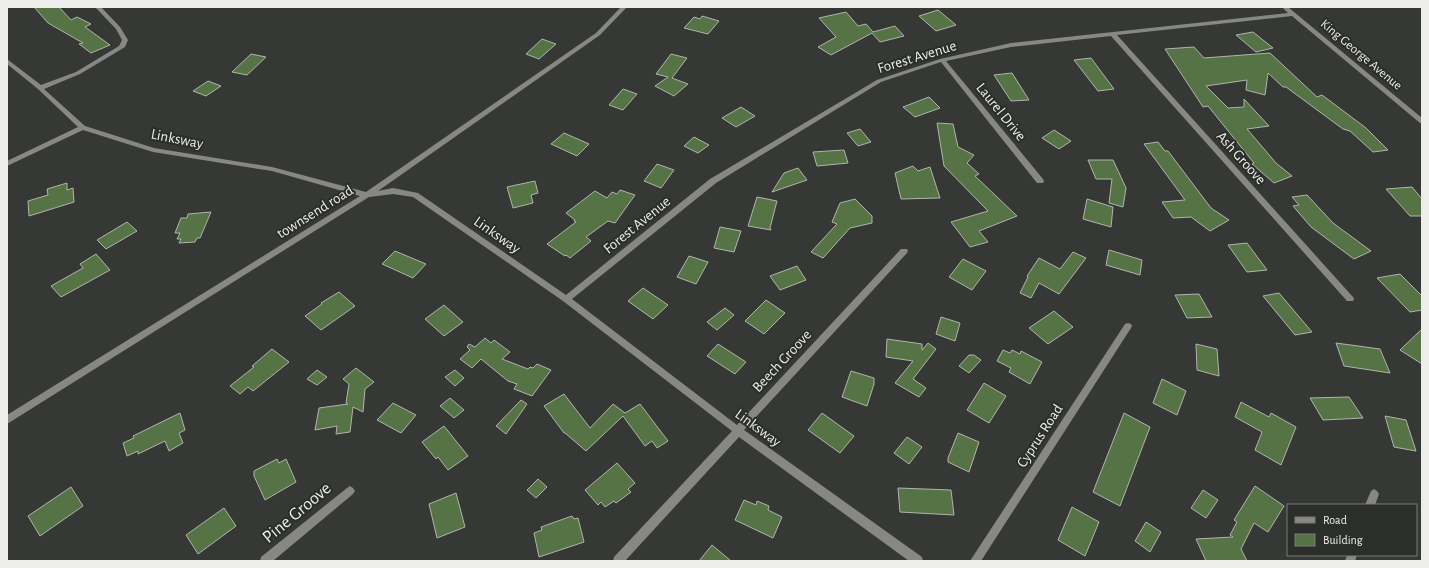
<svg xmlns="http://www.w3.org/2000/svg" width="1429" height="568" font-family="'Alegreya Sans',sans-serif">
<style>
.building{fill:#567345;stroke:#b1b4af}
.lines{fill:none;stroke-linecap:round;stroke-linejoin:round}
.minor{fill:#878886;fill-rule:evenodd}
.labels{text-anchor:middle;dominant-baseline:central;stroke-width:4;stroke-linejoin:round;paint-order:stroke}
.far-street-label{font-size:13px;fill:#edeeec;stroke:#2b2e2a}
.street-label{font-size:15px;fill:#edeeec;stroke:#2b2e2a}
.near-street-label{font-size:18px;fill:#edeeec;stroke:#2b2e2a}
</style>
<rect width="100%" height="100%" fill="#353834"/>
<!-- building -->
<path class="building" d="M34,7H59L71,20L77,17L91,24L85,27L110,45L91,53L79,44L83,43L48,23Z
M938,10L956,25L936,31L919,16Z
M846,12L858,26L866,24L873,32L895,26L904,36L880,42L872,33L831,55L818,47L836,37L819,18Z
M702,16L719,21L708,34L684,28L694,17L700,19Z
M1253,32L1273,48L1256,52L1236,35Z
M542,39L556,44L539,59L526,54Z
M1194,47L1204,58L1270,53L1317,97L1322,95L1366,128L1388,150L1373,152L1350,131L1343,129L1286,87H1283L1268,73L1265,95L1246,90L1247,80L1206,86L1228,108L1244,107V99L1269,126L1247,129L1276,163L1292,176L1274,183L1252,164L1254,163L1208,106L1203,107L1165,49Z
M251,54L266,57L247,75L232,72Z
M671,54L687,58L672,78L688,84L674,96L655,86L668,77L656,74Z
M1091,58L1114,89L1098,91L1074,60Z
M1012,73L1029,100L1011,101L994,75Z
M208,81L221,86L206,96L193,91Z
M623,89L637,94L623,110L609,105Z
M929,97L940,108L915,117L903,107Z
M741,107L755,116L736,127L722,118Z
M937,123L953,124L958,147L974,155L967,163L979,174L975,176L1017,216L979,231L988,242L970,247L951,222L988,211L944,166Z
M860,129L871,142L858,146L847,133Z
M1054,130L1071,141L1059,149L1042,138Z
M564,133L589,144L577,156L551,144Z
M694,137L709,145L698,153L684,146Z
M1158,142L1165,151H1168L1211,208L1229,220L1210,231L1191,217L1173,218L1162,202L1185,200L1144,144Z
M844,150L848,163L817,166L813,152Z
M1088,160H1113L1126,188L1123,207L1109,203L1112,179H1096Z
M657,164L674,170L661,188L644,181Z
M913,166L918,171L930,167L940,198L901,199L895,173Z
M798,168L807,180L772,192L784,173Z
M535,181L538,193L531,195L533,203L513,208L507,187Z
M67,183V190L73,188L74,202L29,216L28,201L48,195L47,189Z
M1412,187L1422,199V216H1410L1386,189Z
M620,190L635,195L615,223L608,221L586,237L591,241L570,258L566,255L565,256L547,244L576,222L574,221L575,220L566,213L595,191L607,198L612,192L617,194Z
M1307,195L1333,223L1371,251L1354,259L1311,227L1293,206L1299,205L1292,197Z
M757,197L777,201L770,228L771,230L748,226Z
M855,199L872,216V223L850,228L823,258L811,252L837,224L832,222L840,203Z
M1087,199L1113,207L1111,227L1083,219Z
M211,212L200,238H197L195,242L179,243L181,239H177L180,233H175L181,218H187L188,214Z
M127,222L137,231L106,249L97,240Z
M720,227L741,231L734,252L714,248Z
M1247,243L1267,270L1247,272L1228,245Z
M1109,250L1142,260L1140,275L1106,265Z
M395,251L426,264L413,278L382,264Z
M1073,252L1086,258L1059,294L1039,283L1031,298L1020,293L1028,277L1027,276L1039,258L1060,269Z
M96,254L110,270L61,297L51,286L83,268L80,264Z
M689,256L708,262L696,284L677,277Z
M963,259L986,271L972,290L949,277Z
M797,266L806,280L780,290L770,276Z
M1400,274L1422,296V310L1410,312L1377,278Z
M643,288L668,305L653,319L628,301Z
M339,292L355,306L321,330L305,316L322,304L321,303Z
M1279,293L1312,332L1295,335L1263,296Z
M1199,294L1212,317L1187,318L1175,295Z
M766,300L785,313L764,334L745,321Z
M444,305L463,322L444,336L425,319Z
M725,308L734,315L717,330L707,322Z
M1054,311L1073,327L1048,344L1029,328Z
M941,317L960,323L955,341L936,334Z
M1422,329V364L1400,350Z
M485,338L491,343L494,340L510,352L502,359L528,369L530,367L533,368L537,364L551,370L532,396L514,389L517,384L508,381L481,359L472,368L460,359L470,350L467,347L469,344L475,347Z
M887,339L922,344V350L928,343L936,349L913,379L926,388L919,397L895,383L913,361L886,357Z
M1336,343L1380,349L1390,373L1344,366Z
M718,344L746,362L735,374L707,356Z
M1196,344L1217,349L1219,376L1197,370Z
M272,349L289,362L253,391L248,387L240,394L230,386L254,367L252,366Z
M1003,350L1010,353L1012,350L1020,354L1021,351L1042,362L1030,384L1009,372L1011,368L997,361Z
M969,355H974L981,360L969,373L959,366Z
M356,368L374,382L365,389L363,412L353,407L350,432L336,434L337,426L315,430L319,408L348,404L346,403L349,384L343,379Z
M317,370L327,377L317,385L307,379Z
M455,370L464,378L455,386L445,377Z
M851,371L874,378V384L867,406L842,397Z
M1162,379L1186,391L1177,415L1153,403Z
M984,383L1006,396L989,423L967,410Z
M564,394L590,428L613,404L625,413L640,404L668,441L657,448L652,441L645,446L623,416L586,451L565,433H564L544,406Z
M1349,397L1363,418L1323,420L1310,398Z
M450,398L464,410L454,418L440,406Z
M521,400L527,404L506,434L496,426Z
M1241,402L1269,417L1271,413L1296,427L1281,465L1255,450L1262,432L1235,417Z
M393,403L416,415L401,433L377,420Z
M180,413L185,430L179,433L183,443L169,451L165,441L138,454V451L127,456L123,443L134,438L133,436Z
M822,413L854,436L840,453L808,430Z
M1124,413L1150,427L1120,506L1093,492Z
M1385,416L1406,420L1416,451L1394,447Z
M444,426L468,456L448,470L438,457L436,459L422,442Z
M958,433L979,442L969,472L948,462V458Z
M907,437L922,447L909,464L894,453Z
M277,459L279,463L286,459L296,482L265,500L254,476V471Z
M617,463L635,483L628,489L631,492L616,503L614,501L605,507L601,502L598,505L585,490Z
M538,479L547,487L536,498L527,490Z
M1255,486L1284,506L1268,532L1254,523L1241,549L1247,561H1206L1196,539L1233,537L1230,535L1237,522L1234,520Z
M71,487L83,506L40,536L28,516Z
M898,488L951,490L954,515L900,512Z
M1203,490L1218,500L1206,518L1191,508Z
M456,493L465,527L437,538L429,504Z
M744,500L756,505L757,501L769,506L768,510L782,517L773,538L735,520Z
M1072,507L1099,522L1085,556L1058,540Z
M224,508L236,526L198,554L186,535Z
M572,516L574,519L578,518L584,542L539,557L534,533L542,530L541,527Z
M1146,522L1161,532L1150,552L1135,541Z
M712,545L731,561H699Z"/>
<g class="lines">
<!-- minor -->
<path class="minor" d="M95,7H101L120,27L128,40L125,47L80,74L44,89L85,126L154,148L272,167L366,192L596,33L621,7H627L600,35L378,191L393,188L418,193L566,295L710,179L877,80L940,59L1011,43L1288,13L1282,7H1288L1422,118V123H1420L1292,16L1117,35L1353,297L1354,299L1353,301H1347L1111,36L1011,47L946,61L1043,179L1044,181L1043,183H1037L941,62L881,82L716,183L572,299L737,425L901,249H907L908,251L907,253L744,430L922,557L923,561H909L739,437L625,561H613L614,557L732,431L563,301L413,197L393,194L369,197L7,424V415L360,196L272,171L153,152L83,130L7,166V161L78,127L38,89L7,64V59L41,85L76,72L119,46L122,40L116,29Z
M1128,323L1131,324L1132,326L1131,328L981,561H970L1125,324Z
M350,486L353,488L355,491L353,494L273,561H260L261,557L347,488Z
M1374,489L1377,491L1379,494L1375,505H1365L1371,491Z
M1347,555H1357L1355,561H1345Z"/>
</g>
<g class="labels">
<!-- far-street labels -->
<g class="far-street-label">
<text transform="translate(1361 55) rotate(40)">King George Avenue</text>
</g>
<!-- street labels -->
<g class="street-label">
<text transform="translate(917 57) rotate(-17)">Forest Avenue</text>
<text transform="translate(1001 112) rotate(51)">Laurel Drive</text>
<text transform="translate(177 139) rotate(11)">Linksway</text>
<text transform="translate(1241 158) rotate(48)">Ash Groove</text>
<text transform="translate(315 212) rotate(-32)">townsend road</text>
<text transform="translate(637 225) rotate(-39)">Forest Avenue</text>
<text transform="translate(497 235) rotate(35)">Linksway</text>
<text transform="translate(782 361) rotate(-47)">Beech Groove</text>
<text transform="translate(758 428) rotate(36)">Linksway</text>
<text transform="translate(1040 436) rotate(-57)">Cyprus Road</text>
</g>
<!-- near-street labels -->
<g class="near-street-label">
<text transform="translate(297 513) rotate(-40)">Pine Groove</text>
</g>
</g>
<!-- border -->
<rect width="1429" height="568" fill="none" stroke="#edeeec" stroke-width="16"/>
<!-- legend -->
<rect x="1287" y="504" width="130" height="52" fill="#2b2e2a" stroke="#797b78"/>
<rect x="1295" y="517" width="20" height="6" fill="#878886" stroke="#797b78"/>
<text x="1323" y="524" font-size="12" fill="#edeeec">Road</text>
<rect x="1295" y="534" width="20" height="12" fill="#567345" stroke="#797b78"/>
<text x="1323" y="544" font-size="12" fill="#edeeec">Building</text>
</svg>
